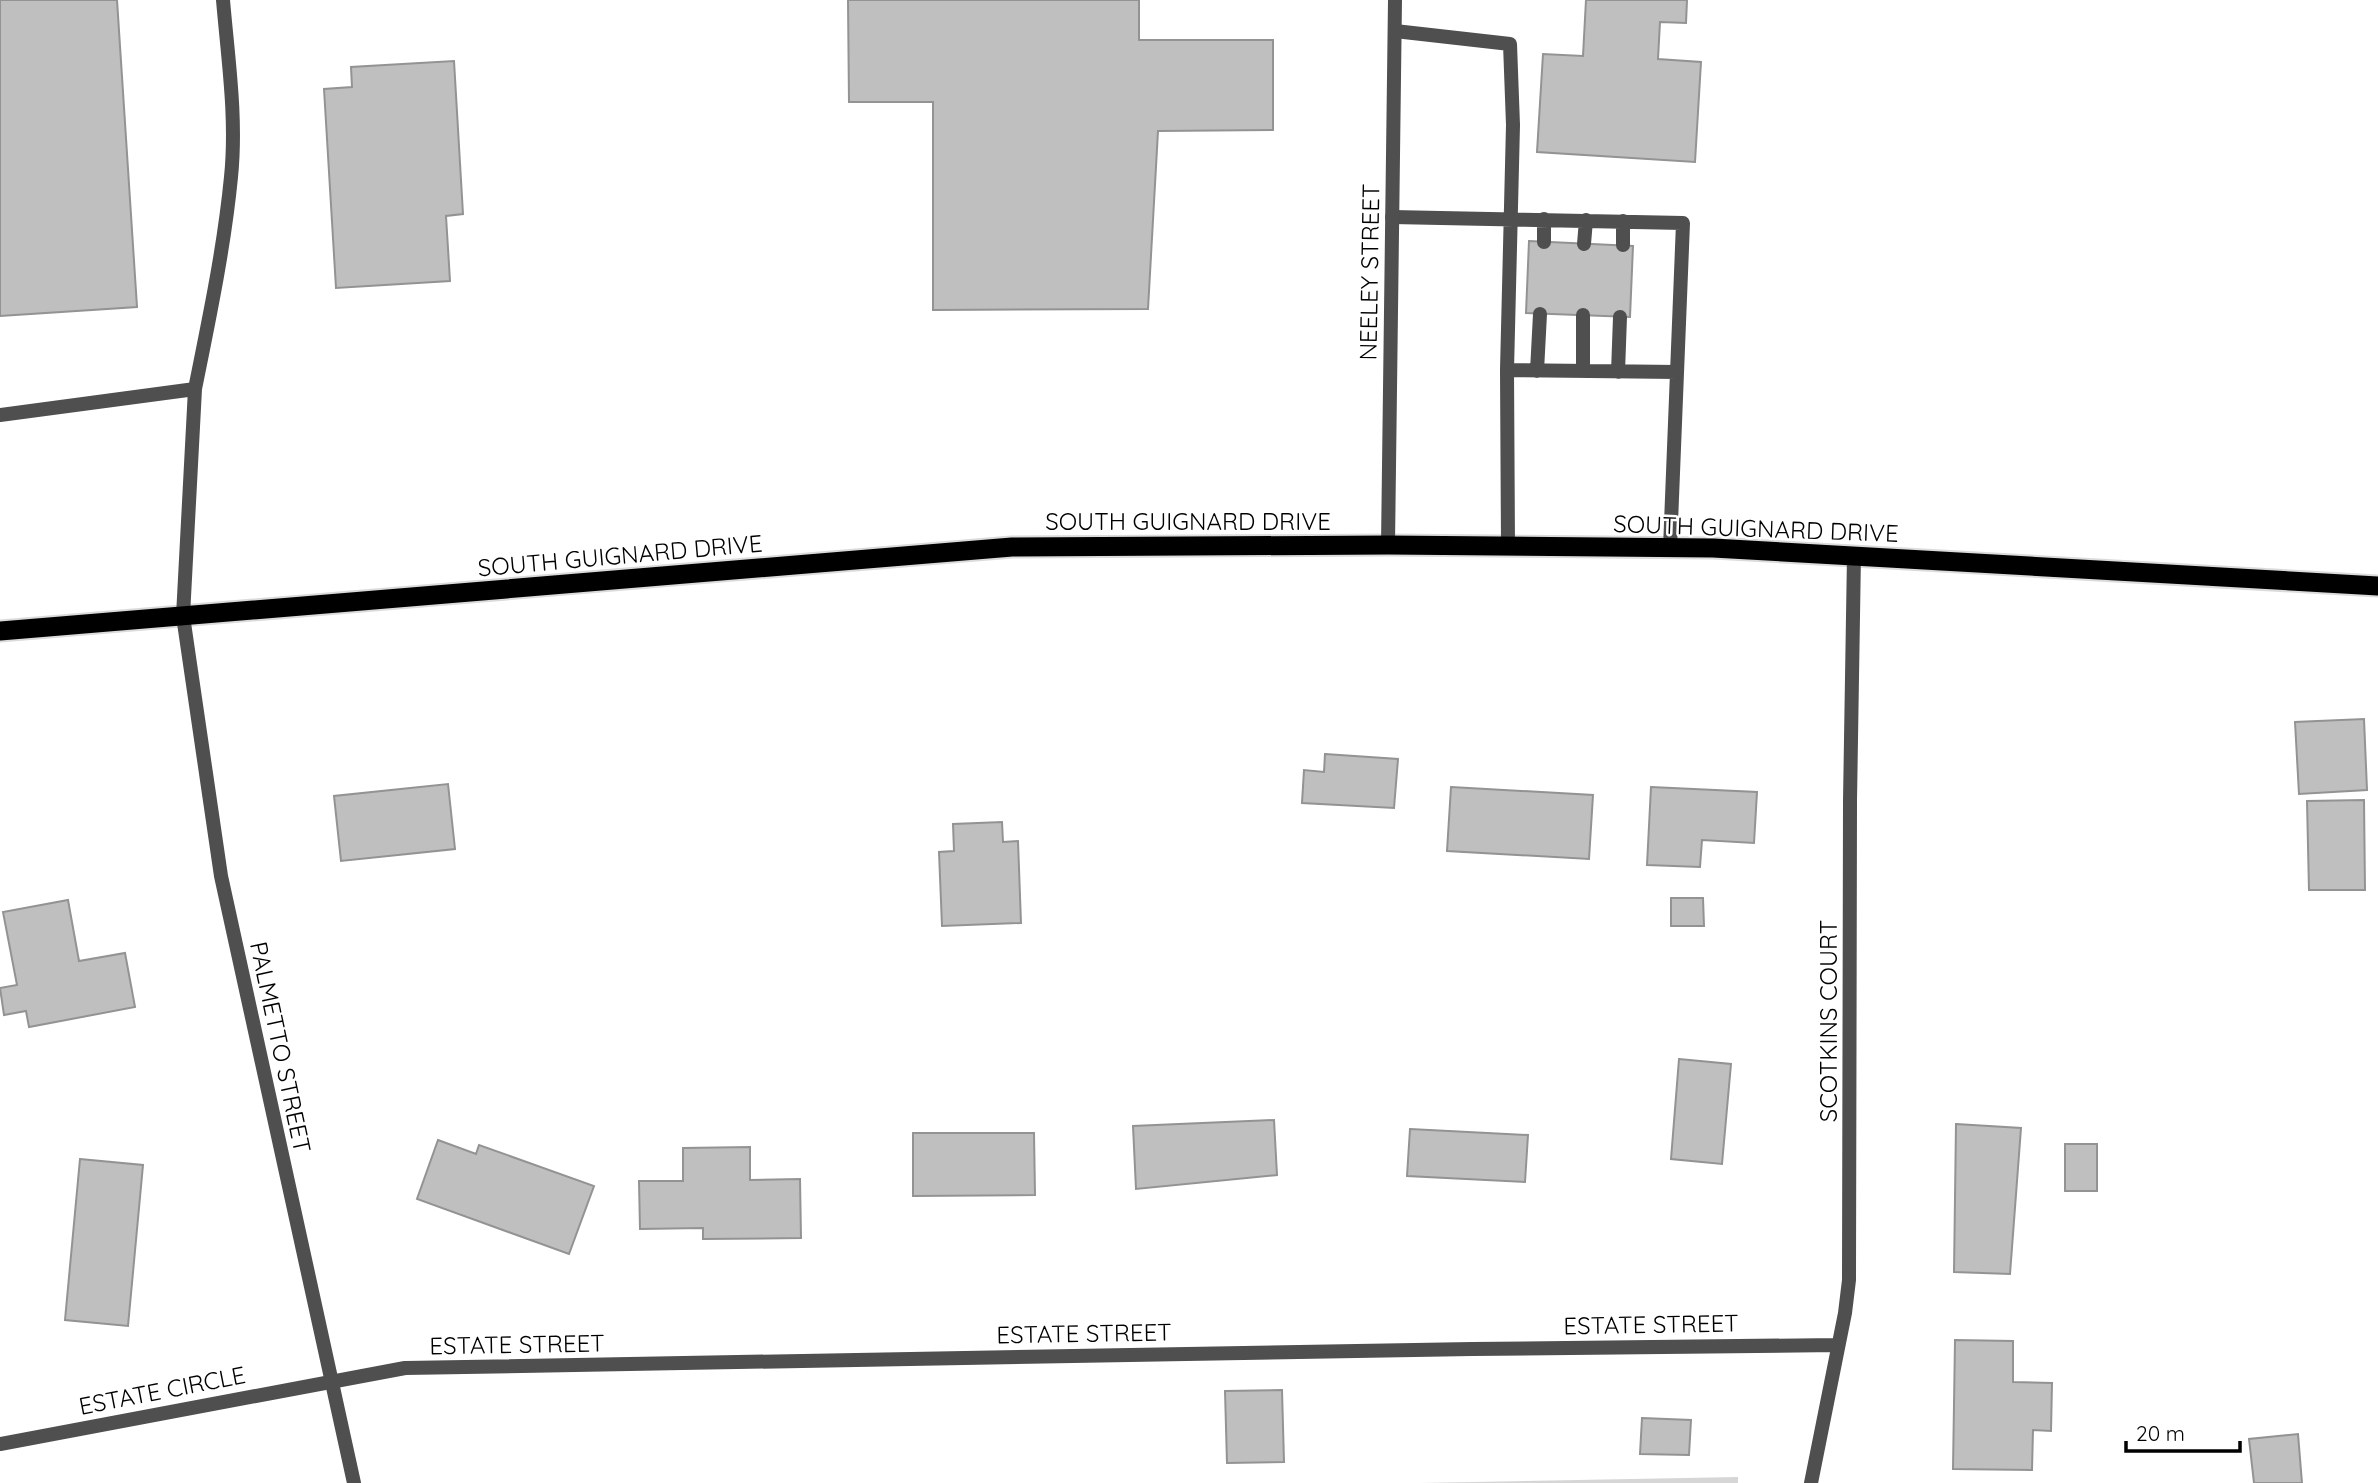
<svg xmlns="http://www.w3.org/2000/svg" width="2378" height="1483" font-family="Quicksand,sans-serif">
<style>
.green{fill:#d6d6d6}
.building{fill:#bfbfbf;stroke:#939393;stroke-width:2}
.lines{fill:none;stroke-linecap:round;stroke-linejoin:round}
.trunk-casing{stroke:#dbdbdb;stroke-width:23}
.service{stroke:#4f4f4f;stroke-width:14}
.minor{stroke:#4f4f4f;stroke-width:14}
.tertiary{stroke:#4f4f4f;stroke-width:14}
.trunk{stroke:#000;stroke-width:19}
.labels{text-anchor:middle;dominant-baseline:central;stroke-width:5;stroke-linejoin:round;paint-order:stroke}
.street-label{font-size:24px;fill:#000;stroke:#fff}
</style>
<rect width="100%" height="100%" fill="#fff"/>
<!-- green -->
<path class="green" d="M1738,1477V1483H1419Z"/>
<!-- building -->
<path class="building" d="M0,0H117L137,307L0,316Z
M848,0H1139V40H1273V130L1158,131L1148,309L933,310V102H849Z
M1586,0H1687L1686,23L1660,22L1658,59L1701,62L1695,162L1537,152L1543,54L1583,56Z
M454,61L463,214L446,216L450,281L336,288L324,89L352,87L351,67Z
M1529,241L1633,246L1630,317L1526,313Z
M2364,719L2367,790L2299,794L2295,722Z
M1325,754L1398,759L1394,808L1302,803L1304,770L1324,772Z
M448,784L455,849L341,861L334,796Z
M1451,787L1593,795L1589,859L1447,851Z
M1651,787L1757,792L1754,843L1702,840L1700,867L1647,865Z
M2364,800L2365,890H2309L2307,801Z
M1002,822L1003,842L1018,841L1021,923L942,926L939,852L954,851L953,824Z
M1671,898H1703L1704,926H1671Z
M68,900L79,961L125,953L135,1007L29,1027L26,1011L4,1015L0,988L17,985L3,912Z
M1679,1059L1731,1064L1722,1164L1671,1159Z
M1274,1120L1277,1175L1136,1189L1133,1126Z
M1956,1124L2021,1128L2010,1274L1954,1272Z
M1410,1129L1528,1135L1525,1182L1407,1176Z
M913,1133H1034L1035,1195L913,1196Z
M438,1140L476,1154L479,1145L594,1186L569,1254L417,1199Z
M2065,1144H2097V1191H2065Z
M750,1147V1180L800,1179L801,1238L703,1239V1228L640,1229L639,1181H683V1148Z
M80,1159L143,1165L128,1326L65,1320Z
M1955,1340L2013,1341V1382L2052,1383L2051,1431L2033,1430L2032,1470L1953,1469Z
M1282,1390L1284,1462L1227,1463L1225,1391Z
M1642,1418L1691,1420L1689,1455L1640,1454Z
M2298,1434L2302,1483H2254L2249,1439Z"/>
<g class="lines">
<!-- trunk casing -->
<g class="trunk-casing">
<path id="trunk" d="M0,631L1012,547L1388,545L1713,548L2378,586"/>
</g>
<!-- service -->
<path class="service" d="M1395,31L1510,44L1513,125L1507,370L1508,546
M1392,217L1683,223L1670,548
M1544,219V242
M1623,221V245
M1584,244L1586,220
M1507,370L1677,372
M1537,371L1540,314
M1583,371V315
M1618,372L1620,317
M195,389C209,319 224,249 231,177C237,118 228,59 223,0
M0,415L195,389L183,616"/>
<!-- minor -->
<path class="minor" d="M1388,545L1395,0
M0,1444L405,1368L1472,1349L1837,1345
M1811,1483L1845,1313L1849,1280L1850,801L1854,555"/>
<!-- tertiary -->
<path class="tertiary" d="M183,616L221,876L354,1483"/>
<!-- trunk -->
<use href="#trunk" class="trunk"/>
</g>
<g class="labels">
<!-- street labels -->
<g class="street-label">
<text transform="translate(1369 272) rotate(-89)">NEELEY STREET</text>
<text x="1188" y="521">SOUTH GUIGNARD DRIVE</text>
<text transform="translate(1756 528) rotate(2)">SOUTH GUIGNARD DRIVE</text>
<text transform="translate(620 555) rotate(-5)">SOUTH GUIGNARD DRIVE</text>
<text transform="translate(1828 1021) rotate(-90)">SCOTKINS COURT</text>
<text transform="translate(281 1047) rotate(78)">PALMETTO STREET</text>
<text transform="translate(1651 1324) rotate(-1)">ESTATE STREET</text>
<text transform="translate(1084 1333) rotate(-1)">ESTATE STREET</text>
<text transform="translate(517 1344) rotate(-1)">ESTATE STREET</text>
<text transform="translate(162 1390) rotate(-11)">ESTATE CIRCLE</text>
</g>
</g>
<!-- scale -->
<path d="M2126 1441v10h114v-10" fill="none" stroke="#000000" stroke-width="3.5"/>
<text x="2136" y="1441" font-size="21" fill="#000000" stroke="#ffffff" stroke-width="5" paint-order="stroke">20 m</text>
</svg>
